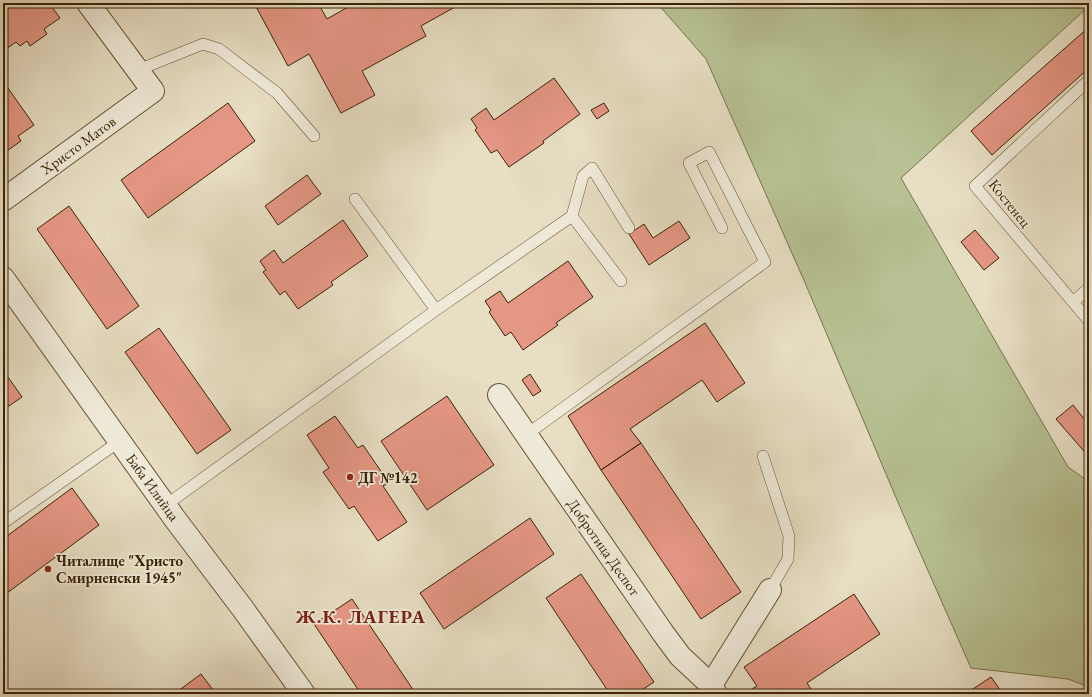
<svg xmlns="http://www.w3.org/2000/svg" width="1092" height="697" font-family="'EB Garamond',serif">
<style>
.green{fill:#b7c193;stroke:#78724c}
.building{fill:#e59785;stroke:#3a2405}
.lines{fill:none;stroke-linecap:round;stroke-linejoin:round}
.lane-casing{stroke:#655234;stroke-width:12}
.street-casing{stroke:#655234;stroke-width:24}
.lane{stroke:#efead8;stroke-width:11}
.street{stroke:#efead8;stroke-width:22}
.poi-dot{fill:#8f2418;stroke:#efead8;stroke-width:1.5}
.labels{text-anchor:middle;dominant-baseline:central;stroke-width:3.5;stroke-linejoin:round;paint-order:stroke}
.street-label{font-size:15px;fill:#3a2405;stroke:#efead8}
.poi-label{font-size:15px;font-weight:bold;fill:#3a2405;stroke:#efead8;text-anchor:start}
.district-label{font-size:19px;font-weight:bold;letter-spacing:1px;fill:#7a1f14;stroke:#efead8}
</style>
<rect width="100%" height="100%" fill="#e7dec3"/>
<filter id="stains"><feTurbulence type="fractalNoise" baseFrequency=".005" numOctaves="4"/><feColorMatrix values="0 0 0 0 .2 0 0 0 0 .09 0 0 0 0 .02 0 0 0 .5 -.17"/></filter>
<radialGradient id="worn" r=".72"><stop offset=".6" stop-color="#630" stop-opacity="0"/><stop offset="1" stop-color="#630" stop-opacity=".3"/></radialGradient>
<!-- green -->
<path class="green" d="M657,3H1089V6L901,178L1068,467L1089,482V687L1068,679L971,668L903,514L803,278L706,59Z"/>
<!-- building -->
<path class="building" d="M3,3H49L60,18L44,29L47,34L30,46L27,41L20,46L16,42L3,51Z
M254,3H318L327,19L355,3H462L421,26L426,36L362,71L375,95L341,113L309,54L288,66Z
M1089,27V68L992,155L971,131Z
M554,78L580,114L543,141L544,143L509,167L497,150L491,153L475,130L477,128L471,119L486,108L494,120Z
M3,81L34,125L18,136L21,141L4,153L3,151Z
M228,103L255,141L148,218L121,180Z
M604,103L609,111L597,119L591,110Z
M307,175L321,194L278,225L265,206Z
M69,206L139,306L107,329L37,229Z
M343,220L368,256L331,282L333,285L298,309L285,291L280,295L263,272L266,270L260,261L274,250L283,263Z
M679,221L690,238L649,265L629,234L644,224L653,238Z
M975,230L999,258L984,270L961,242Z
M568,261L593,297L556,323L558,325L523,350L511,332L505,336L489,312L491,310L485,301L500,291L508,303Z
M705,323L745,383L717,402L702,380L630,429L641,443L601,470L568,416Z
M159,328L231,430L197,454L125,352Z
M3,370L22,397L3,410Z
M530,374L541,391L533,396L522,380Z
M447,396L494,465L427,510L381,441Z
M1073,405L1089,425V457L1056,419Z
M335,416L358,448L363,445L389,483L383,486L407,522L378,541L354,506L349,509L323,472L329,468L307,435Z
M641,443L741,592L701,619L601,470Z
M72,488L99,525L3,596V539Z
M530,518L554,554L444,629L420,593Z
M581,574L654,682L636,694H610L546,598Z
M854,594L880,634L807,683L814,694H748L747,692L757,686L744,667Z
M352,599L416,694H361L314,624Z
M201,674L216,694H174Z
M991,677L1003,694H972L970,691Z"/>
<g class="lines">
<!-- lane casing -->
<g class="lane-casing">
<path id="lane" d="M138,70L203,44L219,49L277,93L314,136
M1089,80L975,186L1089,321
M355,199L436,310
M572,216L621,281
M1073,302L1089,288
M526,435L765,262L709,152L689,163L722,228
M763,456L789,536L788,559L770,590
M166,505L436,310L572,216L583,176L592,168L629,228
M3,523L120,441"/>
</g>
<!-- street casing -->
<g class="street-casing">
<path id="street" d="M3,200L153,91L88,3
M3,278L175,519L243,609L304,694
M499,395L663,633L680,656L711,685L716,694
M711,685L770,590"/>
</g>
<!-- lane -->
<use href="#lane" class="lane"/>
<!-- street -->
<use href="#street" class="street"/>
</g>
<!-- markers -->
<g class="poi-dot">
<circle cx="350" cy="477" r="4"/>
<circle cx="48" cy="569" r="4"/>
</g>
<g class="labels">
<!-- street labels -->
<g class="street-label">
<text transform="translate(78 145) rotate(-36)">Христо Матов</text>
<text transform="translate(1010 203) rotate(51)">Костенец</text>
<text transform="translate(153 487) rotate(54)">Баба Илийца</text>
<text transform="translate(604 547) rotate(55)">Добротица Деспот</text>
</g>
<!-- poi labels -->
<g class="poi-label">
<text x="358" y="477">ДГ №142</text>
<text x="56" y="560">Читалище "Христо<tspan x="56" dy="17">Смирненски 1945"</tspan></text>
</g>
<!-- district labels -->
<g class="district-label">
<text x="361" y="616">Ж.К. ЛАГЕРА</text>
</g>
</g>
<!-- margin -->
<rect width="1092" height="697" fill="none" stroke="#e7dec3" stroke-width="16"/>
<rect x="4" y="4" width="1084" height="689" fill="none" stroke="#3a2405" stroke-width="2"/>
<rect x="8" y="8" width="1076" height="681" fill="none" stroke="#3a2405"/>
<rect width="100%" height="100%" filter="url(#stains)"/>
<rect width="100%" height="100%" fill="url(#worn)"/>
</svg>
